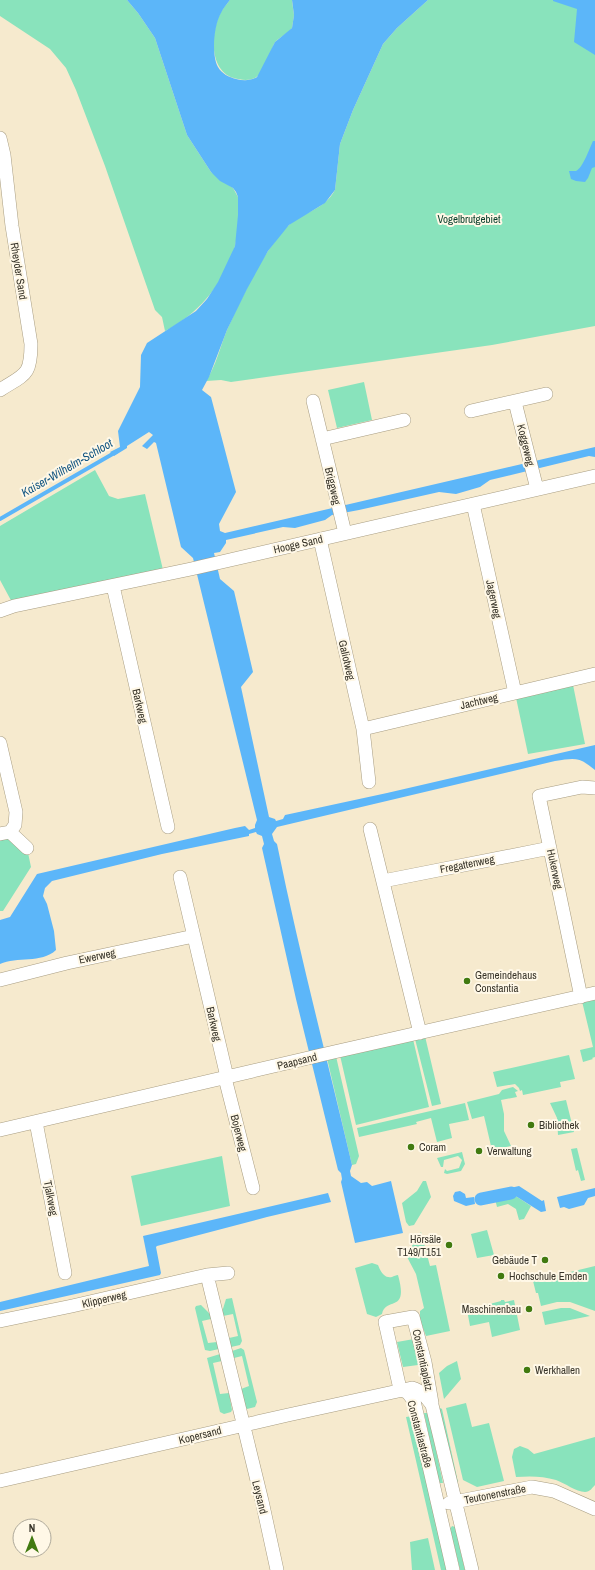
<svg xmlns="http://www.w3.org/2000/svg" width="595" height="1570" font-family="'Archivo Narrow',sans-serif">
<style>
.green{fill:#89e3bc}
.water{fill:#5cb6f9}
.lines{fill:none;stroke-linecap:round;stroke-linejoin:round}
.stream{stroke:#5cb6f9;stroke-width:4}
.canal{stroke:#5cb6f9;stroke-width:13}
.street-casing{stroke:#a89d82;stroke-width:14}
.street{stroke:#fff;stroke-width:13}
.poi-dot{fill:#417a10;stroke:#fff8e7;stroke-width:1.5}
.labels{text-anchor:middle;dominant-baseline:central;stroke-width:4;stroke-linejoin:round;paint-order:stroke}
.park-label{font-size:11px;fill:#0a402d;stroke:#fff8e7}
.street-label{font-size:11px;fill:#383429;stroke:#fff8e7}
.poi-label{font-size:11px;fill:#383429;stroke:#fff8e7;text-anchor:start}
.water-label{font-size:12px;font-style:italic;fill:#155783;stroke:#fff8e7}
</style>
<rect width="100%" height="100%" fill="#f6eace"/>
<!-- green -->
<path class="green" d="M0,0H127L138,13L155,38L187,135L211,172L233,188L238,197C238,213 239,231 235,246C225,282 199,314 165,331L162,317L155,310L105,166L76,90L66,68L50,49L0,16Z
M230,0H292V1L294,15L292,28C287,35 278,37 274,44C270,53 263,74 255,78C249,81 240,80 234,78C209,71 210,32 221,12C223,8 227,4 230,0Z
M428,0H595V326L492,345L231,382L221,380L206,381C216,366 220,347 227,330C239,304 252,275 268,251C274,243 282,231 289,225C305,211 324,210 335,190L340,144L353,110L383,44L397,28Z
M364,382L372,420L337,428L328,390Z
M95,470L109,496L118,499L145,494L164,574L14,606L0,580V526Z
M572,680L585,744L528,754L515,693Z
M0,834L27,848L31,867L3,911H0Z
M595,993V1057L592,1058L593,1059L583,1062L580,1050L593,1047L581,997Z
M424,1032L441,1104L432,1106L414,1035Z
M412,1035L429,1107L356,1125L339,1051Z
M335,1052L359,1156L356,1164L352,1165L326,1054Z
M569,1055L575,1079L560,1082L561,1087L523,1095L522,1090L520,1091L519,1088L515,1084L497,1087L493,1072Z
M513,1087L518,1091L515,1092L517,1097L501,1100L504,1114V1131L511,1146L496,1149L491,1146L484,1116L472,1119L467,1102L499,1094L502,1090Z
M566,1100L574,1132L558,1135L557,1118L550,1103Z
M465,1103L469,1120L449,1124L452,1138L437,1142L431,1118L416,1122L417,1124L359,1137L357,1128Z
M577,1148L585,1180L581,1181L578,1170L576,1171L571,1149Z
M462,1152L465,1164L461,1171L447,1174L444,1173L445,1169L447,1171L459,1168L462,1160L458,1156L444,1160L443,1167H441L437,1158Z
M222,1156L230,1206L141,1226L131,1176Z
M423,1181H426L431,1197L414,1225L409,1226L406,1222L402,1203L417,1191Z
M514,1195L531,1206L524,1219L519,1220L516,1209L508,1204L497,1207L495,1199Z
M487,1230L494,1255L477,1258L471,1234Z
M421,1232L430,1266L436,1265L450,1331L426,1336L420,1320V1311L424,1308L416,1274L406,1255Z
M372,1263L378,1265C380,1270 384,1279 392,1277C394,1276 396,1275 398,1275C409,1314 386,1296 382,1314L376,1317L367,1314L355,1268Z
M595,1266V1311L570,1302H557L541,1306L538,1293H536L533,1281Z
M232,1298L242,1341L240,1345L231,1347L229,1338L238,1336L233,1314L223,1316L222,1312L226,1299Z
M501,1300H504L505,1302L514,1300L520,1330L492,1337L489,1322L470,1326L467,1310L501,1301Z
M201,1305L210,1314L211,1319L202,1321L208,1343L217,1342L219,1349L210,1351L205,1350L195,1308L196,1306Z
M561,1308H570L590,1316L545,1325L542,1312Z
M414,1339L420,1362L418,1365L403,1367L397,1342Z
M241,1348L244,1350L257,1402L255,1407L247,1409L245,1406L241,1389L249,1386L242,1356L234,1358L232,1351Z
M220,1354L222,1361L213,1363L220,1394L229,1393L232,1410L231,1412L224,1414L220,1412L207,1358Z
M457,1361L461,1379L444,1399L439,1373L447,1366Z
M466,1403L472,1427L489,1423L504,1481L477,1487L463,1480L446,1408Z
M440,1408L442,1409L458,1482L455,1483L438,1409Z
M424,1413H428L443,1483H439Z
M413,1416L448,1570H441L406,1417Z
M595,1437V1485C592,1488 590,1492 585,1492C576,1492 565,1483 556,1480C543,1476 530,1476 516,1477L512,1457L514,1449L520,1446L528,1449L534,1454Z
M452,1526L455,1527L465,1570H460L450,1529Z
M428,1538L435,1570H412L410,1542Z"/>
<!-- water -->
<path class="water" d="M127,0H230C227,4 223,8 221,13C214,25 211,54 218,67C222,74 229,77 236,79C243,81 251,81 257,77L275,42L292,28L294,15L292,0H428L397,28L383,44L353,110L340,144L335,190L325,203L289,225L268,251L247,289L227,330L209,377L202,390L211,397L236,492L219,524L220,531L225,533L595,447V457L589,456L490,480L480,487L456,494L439,492L359,510L332,515L325,520L295,528L283,527L226,540V543L220,552L214,553L220,579L234,591L253,672L241,687L269,817L275,819L276,821L283,819L285,815L299,812L387,793L595,745V770C579,757 576,758 555,761L277,827L272,834L274,841L277,844C299,952 327,1058 352,1165L350,1171L351,1176L361,1183L367,1182L372,1186L391,1181L403,1233L355,1243L341,1182L342,1179L341,1173L338,1170L296,999L262,848L264,844L262,836L257,834L256,832L249,834V836L162,854L52,881L45,888L43,896L47,904L54,931L56,950C41,964 17,956 0,964V920L10,917L37,874L235,828L245,826L249,830L255,828V825L257,820L193,558L181,547L156,443L154,442L147,449L142,446L153,435L149,432L127,446V448L114,456L110,452L120,447L118,431L140,387L141,355L147,343L196,311L207,299L218,282L235,246L238,215V197L236,192L233,188L220,181L211,172L187,135L155,38L138,13Z
M553,0H595V55L574,42L577,9L553,1Z
M593,141H595V167L592,168L588,178L585,182L576,181L571,179L569,171C571,171 574,171 576,171C583,168 590,147 593,141Z
M519,1186L542,1201L544,1200L546,1211L541,1212L514,1195L495,1199L493,1192Z
M595,1188V1196L588,1198L584,1205L569,1209L564,1207L560,1208L557,1197Z
M460,1191L465,1194L466,1198L474,1197L475,1204L466,1206L454,1201L453,1196L455,1192Z
M328,1193L331,1202L267,1217L157,1246L156,1247L161,1273L160,1275L0,1311V1302L149,1266L143,1236Z"/>
<g class="lines">
<!-- stream -->
<path class="stream" d="M0,519L116,452"/>
<!-- canal -->
<path class="canal" d="M481,1199L511,1193"/>
<!-- street casing -->
<g class="street-casing">
<path id="street" d="M0,138L4,155L12,226L31,344C31,376 25,374 0,390
M313,401L345,533
M515,402L537,489
M471,411L546,394
M322,439L404,420
M473,504L515,693
M320,539L363,729L369,782
M113,586L168,827
M0,611L14,606L191,569L595,476
M363,729L595,674
M0,743L16,812L15,825L10,832
M370,829L420,1033
M0,834L10,832L27,848
M180,877L227,1077
M383,881L550,848
M0,980L67,963L194,936
M581,997L539,796L582,787L595,788
M225,1078L253,1188
M36,1122L65,1273
M0,1130L334,1052L595,993
M207,1275L228,1273
M0,1321L72,1306L207,1275L262,1501L277,1570
M400,1389L408,1393L414,1401L453,1570
M400,1389L385,1322L413,1317L425,1362L432,1403
M0,1481L288,1415L412,1388C422,1391 426,1397 432,1405L472,1570
M449,1503L532,1487L554,1491L595,1509"/>
</g>
<!-- street -->
<use href="#street" class="street"/>
</g>
<!-- markers -->
<g class="poi-dot">
<circle cx="467" cy="981" r="4"/>
<circle cx="531" cy="1125" r="4"/>
<circle cx="411" cy="1147" r="4"/>
<circle cx="479" cy="1151" r="4"/>
<circle cx="449" cy="1245" r="4"/>
<circle cx="545" cy="1260" r="4"/>
<circle cx="501" cy="1276" r="4"/>
<circle cx="529" cy="1309" r="4"/>
<circle cx="527" cy="1370" r="4"/>
</g>
<g class="labels">
<!-- park labels -->
<g class="park-label">
<text x="469" y="219">Vogelbrutgebiet</text>
</g>
<!-- street labels -->
<g class="street-label">
<text transform="translate(19 271) rotate(81)">Rheyder Sand</text>
<text transform="translate(526 445) rotate(76)">Koggeweg</text>
<text transform="translate(333 486) rotate(77)">Briggweg</text>
<text transform="translate(298 544) rotate(-13)">Hooge Sand</text>
<text transform="translate(494 599) rotate(78)">Jagerweg</text>
<text transform="translate(347 660) rotate(77)">Galiotweg</text>
<text transform="translate(479 701) rotate(-13)">Jachtweg</text>
<text transform="translate(140 706) rotate(77)">Barkweg</text>
<text transform="translate(467 864) rotate(-11)">Fregattenweg</text>
<text transform="translate(555 869) rotate(78)">Hukerweg</text>
<text transform="translate(97 956) rotate(-12)">Ewerweg</text>
<text transform="translate(214 1024) rotate(77)">Barkweg</text>
<text transform="translate(297 1061) rotate(-14)">Paapsand</text>
<text transform="translate(239 1133) rotate(76)">Bojerweg</text>
<text transform="translate(51 1198) rotate(79)">Tjalkweg</text>
<text transform="translate(104 1299) rotate(-13)">Klipperweg</text>
<text transform="translate(423 1360) rotate(78)">Constantiaplatz</text>
<text transform="translate(420 1434) rotate(75)">Constantiastraße</text>
<text transform="translate(200 1435) rotate(-14)">Kopersand</text>
<text transform="translate(495 1494) rotate(-11)">Teutonenstraße</text>
<text transform="translate(260 1497) rotate(76)">Leysand</text>
</g>
<!-- poi labels -->
<g class="poi-label">
<text x="475" y="975">Gemeindehaus<tspan x="475" dy="13">Constantia</tspan></text>
<text x="539" y="1125">Bibliothek</text>
<text x="419" y="1147">Coram</text>
<text x="487" y="1151">Verwaltung</text>
<text x="441" y="1239" text-anchor="end">Hörsäle<tspan x="441" dy="13">T149/T151</tspan></text>
<text x="537" y="1260" text-anchor="end">Gebäude T</text>
<text x="509" y="1276">Hochschule Emden</text>
<text x="521" y="1309" text-anchor="end">Maschinenbau</text>
<text x="535" y="1370">Werkhallen</text>
</g>
<!-- water labels -->
<g class="water-label">
<text transform="translate(67 468) rotate(-30)">Kaiser-Wilhelm-Schloot</text>
</g>
</g>
<!-- north arrow -->
<g transform="translate(32 1538)"><circle r="19" fill="#fff8e7" stroke="#afaa9b"/>
<path d="M0-3L7 15L0 10L-7 15Z" fill="#417a10"/>
<text y="-6" font-size="11" font-weight="bold" text-anchor="middle" fill="#383429">N</text>
</g>
</svg>
